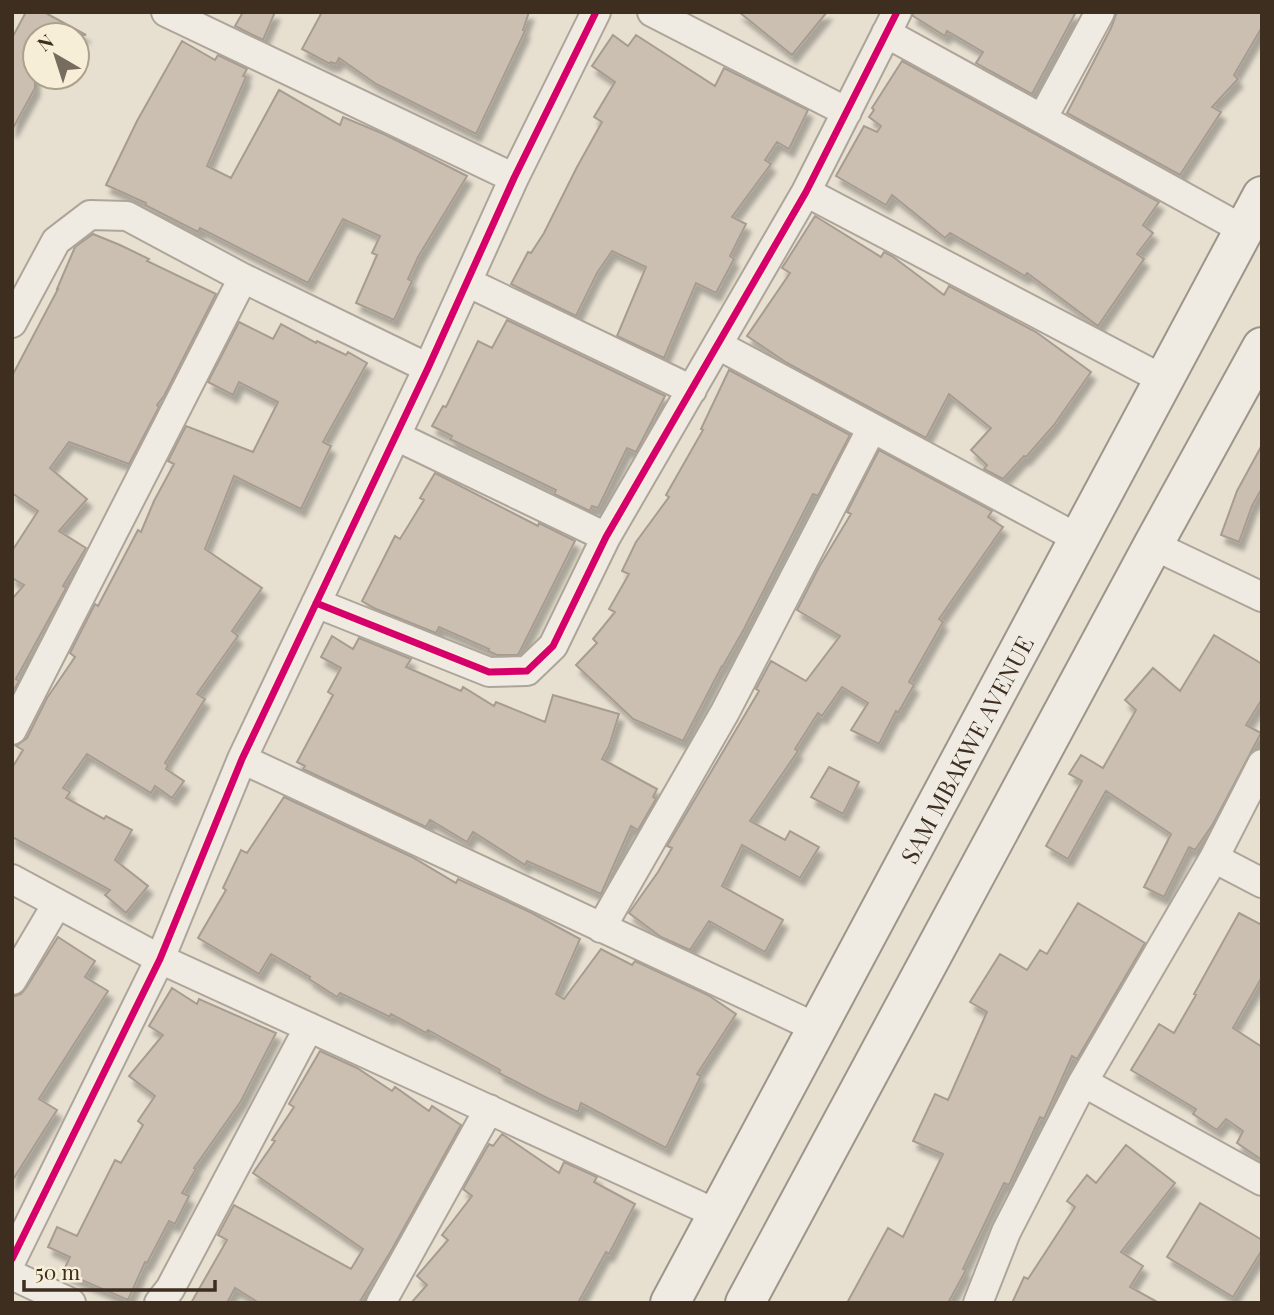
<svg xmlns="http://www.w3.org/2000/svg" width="1274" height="1315" font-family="'Playfair Display',serif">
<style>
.building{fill:#cbbfb2;stroke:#a89c90;stroke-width:2;filter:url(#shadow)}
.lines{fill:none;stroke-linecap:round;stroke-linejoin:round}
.street-casing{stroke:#ada599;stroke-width:32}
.secondary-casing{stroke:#9c958a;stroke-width:42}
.street{stroke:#efebe3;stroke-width:28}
.secondary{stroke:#efebe3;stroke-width:38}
.cycleway-casing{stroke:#f7eed8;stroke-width:11}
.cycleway{stroke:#d6006c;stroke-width:7}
.labels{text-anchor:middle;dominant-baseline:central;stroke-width:5;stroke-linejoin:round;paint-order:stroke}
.street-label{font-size:24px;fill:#3d2e20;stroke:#f7eed8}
</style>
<defs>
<filter id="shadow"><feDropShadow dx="4.5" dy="8" stdDeviation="2" flood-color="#0004"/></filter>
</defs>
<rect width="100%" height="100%" fill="#e7e0d1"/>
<!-- building -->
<path class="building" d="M26,12H44L86,35H35V88L12,130V38Z
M243,12H275L263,40L235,26Z
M322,12H529L523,30L525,31L476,134L376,84L339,58L336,64L331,62L330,64L302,49Z
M739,12H827L792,55Z
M913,12H1076L1032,94L976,63L983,52L947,31L945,36L913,16Z
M1117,12H1262V27L1234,75L1238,79L1212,107L1221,112L1180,175L1067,113L1111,28Z
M613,35L628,46L636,35L715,86L724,68L808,110L789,149L777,142L765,160L771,164L732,217L746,224L730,256L734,259L716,293L696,283L664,358L617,336L646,267L612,251L597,273L576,316L511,284L528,252L531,253L544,233L577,167L602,122L594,117L615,82L592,66Z
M182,41L215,60L218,55L247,69L243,76L246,77L207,166L231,178L279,90L340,125L343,117L386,135L467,176L418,257L408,279L412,281L394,320L356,303L377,255L372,253L380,236L343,219L308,283L200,228L198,232L145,205L146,203L106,185L137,121Z
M902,61L1159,202L1143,225L1153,233L1137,254L1144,259L1098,326L1027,273L1025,276L950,233L945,238L892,195L886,205L836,176L864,126L877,132L881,126L869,117L874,110L872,108Z
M815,216L881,257L884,252L892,256L944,295L949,286L1036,332L1091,372L1054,425L1026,457L1024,456L1003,479L984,469L987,465L971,450L991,428L949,394L926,438L787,363L747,336L790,273L782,268Z
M93,234L120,245L149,259L147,261L216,294L164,396L157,405L159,407L129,464L69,442L50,468L87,499L59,531L86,548L63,586L66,588L16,679L19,681L12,693V599L24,585L12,578V551L38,511L12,493V376L58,289H57L75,247Z
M507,320L665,396L636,452L627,448L598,508L592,506L590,511L554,494L556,490L450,439L452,436L432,426L443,406L446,407L478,341L492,348Z
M239,322L273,339L281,324L316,343L317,341L346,355L348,352L367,363L323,442L331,446L301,509L234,476L205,549L262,588L232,631L238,636L197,694L205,699L165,763L168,765L166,769L184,781L172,798L155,786L151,793L87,754L63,788L70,792L66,798L104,819L106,816L132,830L115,860L148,886L126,913L105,895L110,890L12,837V768L23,750L16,746L27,738L47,698L75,657L70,653L95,604L98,606L138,530L141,532L154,501L174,464L168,461L186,426L253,452L278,402L239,382L233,395L208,382Z
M729,370L850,435L818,496L813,494L744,629L723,666H722L683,741L633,719L576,665L597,643L593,639L615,612L609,609L629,574L622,571L636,542L669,497L666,495L703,430L701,429Z
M1262,445V488L1252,506L1239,542L1221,535L1237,491Z
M879,450L992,511L988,517L1003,527L939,619L943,622L909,682L914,685L898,713L896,711L879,744L851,730L868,703L842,687L822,716L818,713L795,749L798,751L750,821L785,840L790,831L819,847L800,878L742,845L722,886L783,920L765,952L709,921L690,950L661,937L629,913L658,872L672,848L667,846L759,691L756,689L771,661L806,681L840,636L797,610L819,567L851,514L847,512Z
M435,473L538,526L539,523L575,541L518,655H497L488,651L489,649L439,627L436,633L376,609L362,601L395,536L400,539L424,500L420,498Z
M1214,635L1262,664V699L1246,725L1261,733L1213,824L1195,850L1189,847L1164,897L1144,887L1171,834L1106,791L1068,859L1046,846L1082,781L1069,774L1081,755L1103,768L1136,710L1125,700L1153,668L1180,691Z
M332,636L353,649L359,638L411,659L406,667L461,691L463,687L494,706L496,702L545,722L553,695L619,714L609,746L602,759L657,789L653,797L656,799L638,830L631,826L601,894L527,861L525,865L473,832L467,842L430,820L426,827L303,769L305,766L297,762L333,695L328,692L341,668L321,657Z
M829,767L859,782L843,814L811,797Z
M284,797L412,857L456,883L458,879L530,912L580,939L556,994L564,999L601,949L632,965L635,961L708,995L736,1014L697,1074L701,1076L666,1148L581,1103L578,1112L547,1098L499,1073L500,1070L428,1030L426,1033L391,1014L390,1017L340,993L337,997L309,979L310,977L271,954L259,974L198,938L226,890L223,888L241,850L247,853Z
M1078,903L1145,943L1077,1059L1072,1056L1044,1119L1040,1117L1009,1185L1004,1183L963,1269L966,1270L948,1303H847L888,1228L903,1237L943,1154L913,1141L935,1094L948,1100L987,1012L970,1002L1000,954L1027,970L1040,950L1047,954Z
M1239,913L1262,925V977L1233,1028L1262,1047V1160L1237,1143L1243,1131L1226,1119L1217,1130L1193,1114L1196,1109L1131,1070L1159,1024L1174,1033L1196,995L1194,994Z
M58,937L95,961L85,977L108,991L39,1099L57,1110L12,1181V997L21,994L26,988Z
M172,988L197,1004L199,999L276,1033L241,1101L194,1168L196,1169L182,1193L189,1196L175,1224L169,1221L147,1263L145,1262L128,1300L63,1272L70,1257L48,1247L57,1227L77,1236L115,1160L121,1163L143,1125L138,1121L155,1096L129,1076L163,1035L149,1026Z
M320,1051L357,1068L392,1091L395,1087L429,1111L432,1106L461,1125L391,1251L359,1303H259L235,1288L227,1303H191L227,1240L218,1235L234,1205L351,1269L363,1249L253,1173L275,1141L272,1140L294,1107L289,1104Z
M502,1134L559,1173L564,1162L597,1177L594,1182L635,1204L609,1254L606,1252L578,1303H411L427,1285L417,1276L448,1240L442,1235L472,1196L463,1189L489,1144L493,1146Z
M1126,1145L1175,1183L1121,1252L1143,1266L1130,1287L1159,1303H1012L1024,1277L1028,1279L1075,1207L1067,1201L1087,1175L1096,1183Z
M1200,1203L1262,1240V1250L1233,1297L1167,1257Z"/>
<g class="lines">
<!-- street casing -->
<g class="street-casing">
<path id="street" d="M166,12L514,178
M652,12L847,112
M886,33L1244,230
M1042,119L1100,12
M806,192L1164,380
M467,282L692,390
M12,323L56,241L90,215L127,216L243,278L428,368
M718,345L1079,539
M396,436L606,537
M1153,545L1262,597
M316,603L489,672L527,671L553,646L606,537L806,192L897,12
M12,730L243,278
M242,759L819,1029
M1214,858L1262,883
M12,879L160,959L717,1214
M601,928L725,712L872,428
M12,980L57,904
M1083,1082L1262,1181
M12,1259L160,959L242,759L428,368L514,178L596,12
M12,1275L71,1303
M159,1303L170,1289L309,1027
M381,1303L489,1109
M978,1303L1006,1232L1083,1082L1214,858L1262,764"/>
</g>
<!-- secondary casing -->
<g class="secondary-casing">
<g id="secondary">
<path id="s1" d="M670,1303L1262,196"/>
<path d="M745,1303L1153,545L1262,347"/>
</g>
</g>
<!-- street -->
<use href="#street" class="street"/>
<!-- secondary -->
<use href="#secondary" class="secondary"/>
<!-- cycleway casing -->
<g class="cycleway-casing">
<path id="cycleway" d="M316,603L489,672L527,671L553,646L606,537L806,192L897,12
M12,1259L160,959L242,759L428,368L514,178L596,12"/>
</g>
<!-- cycleway -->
<use href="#cycleway" class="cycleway"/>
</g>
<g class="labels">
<!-- street labels -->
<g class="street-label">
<text stroke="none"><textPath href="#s1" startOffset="628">SAM MBAKWE AVENUE</textPath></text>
</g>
</g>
<!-- border -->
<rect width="1274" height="1315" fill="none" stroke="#3d2e20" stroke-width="28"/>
<!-- north arrow -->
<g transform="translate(56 56) rotate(321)"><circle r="33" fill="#f7eed8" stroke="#ada18e" stroke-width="2"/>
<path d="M0-5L12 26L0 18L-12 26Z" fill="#786c5e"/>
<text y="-10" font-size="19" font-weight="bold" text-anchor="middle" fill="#3d2e20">N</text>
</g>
<!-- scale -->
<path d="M24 1280v10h191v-10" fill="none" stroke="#3d2e20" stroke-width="3.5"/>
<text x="35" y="1280" font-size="21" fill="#3d2e20" stroke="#f7eed8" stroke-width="5" paint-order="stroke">50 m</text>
</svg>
